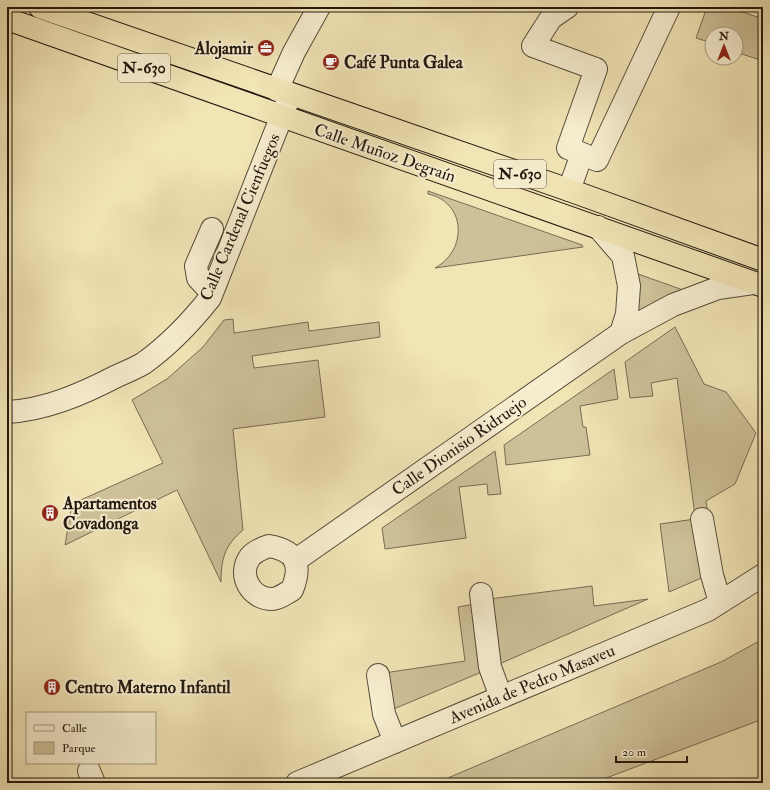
<svg xmlns="http://www.w3.org/2000/svg" width="770" height="790" font-family="'IM FELL Double Pica',serif">
<style>
.green{fill:#cec199;stroke:#786c54}
.lines{fill:none;stroke-linecap:round;stroke-linejoin:round}
.minor-casing{stroke:#564b38;stroke-width:24}
.highway-casing{stroke:#23180f;stroke-width:24}
.minor{stroke:#f6edcf;stroke-width:22}
.highway{stroke:#f1e4b5;stroke-width:22}
.labels{text-anchor:middle;dominant-baseline:central;stroke-width:4;stroke-linejoin:round;paint-order:stroke}
.shield{fill:#f6edcf;stroke:#625849;stroke-width:1}
.shield-label{font-size:16px;font-weight:bold;fill:#23180f}
.poi-label{font-size:17px;font-weight:bold;fill:#23180f;stroke:#f6edcf;text-anchor:start}
.street-label{font-size:17px;fill:#23180f;stroke:#f6edcf}
</style>
<rect width="100%" height="100%" fill="#f1e4b5"/>
<filter id="stains"><feTurbulence type="fractalNoise" baseFrequency=".005" numOctaves="4"/><feColorMatrix values="0 0 0 0 .2 0 0 0 0 .09 0 0 0 0 .02 0 0 0 .5 -.17"/></filter>
<radialGradient id="worn" r=".72"><stop offset=".6" stop-color="#630" stop-opacity="0"/><stop offset="1" stop-color="#630" stop-opacity=".3"/></radialGradient>
<!-- green -->
<path class="green" d="M707,7H728L763,19V61L736,52V34H712V43L696,38Z
M428,191L582,245L583,247L435,268C468,250 466,202 428,194Z
M638,274L686,291L635,318L639,291Z
M233,319L234,333L308,322L309,331L379,322L380,337L252,356L254,368L318,360L325,417L233,429L243,530C225,545 221,559 221,582L177,490L65,545L72,504L163,463L132,400L167,379L203,347L224,320Z
M675,327L704,384L726,392L756,433L735,484L706,501L708,514L695,516L677,378L651,383L653,396L630,398L625,362Z
M614,369L618,399L580,406L583,427H586L590,455L506,465L504,445Z
M495,451L501,494L488,495L487,484L459,487L466,538L385,549L382,528Z
M695,519L704,577L669,592L660,524Z
M592,586L594,606L648,599L497,665L489,599Z
M475,604L484,671L389,711L384,673L465,661L458,607Z
M763,639V719L593,783H436L721,662Z"/>
<g class="lines">
<!-- minor casing -->
<g class="minor-casing">
<path id="minor" d="M567,7L551,18L533,46L596,69L568,148L597,160L669,7
M277,90L294,52L319,7
M569,190L582,154
M598,227L623,256L629,286L627,314L621,333
M212,293L198,278L196,266L212,229
M7,412C46,410 82,394 117,376C126,372 136,368 144,363C169,345 191,322 210,298L290,95
M702,519L712,575L720,602
M269,546C297,551 302,565 292,590C286,593 279,599 272,599C251,599 237,575 250,557C255,551 263,548 269,546Z
M296,560L621,333L673,305L718,288L753,283
M481,594L490,667L501,697
M378,675L384,714L395,742
M89,771L94,783
M297,783L708,610L763,575"/>
</g>
<!-- highway casing -->
<g class="highway-casing">
<path id="highway" d="M40,7L569,190L763,260
M7,19L763,286"/>
</g>
<!-- minor -->
<use href="#minor" class="minor"/>
<!-- highway -->
<use href="#highway" class="highway"/>
</g>
<!-- icons -->
<defs>
<g id="office-disc" transform="scale(0.9)"><circle r="9.5" fill="#8f2418" stroke="#f6edcf"/><path d="M-6-3h4V-5.5h4V-3h4V5H-6ZM-1-4.5V-3h2v-1.5ZM-6 0V1H6V0Z" fill="#fff"/></g>
<g id="cafe-disc" transform="scale(0.9)"><circle r="9.5" fill="#8f2418" stroke="#f6edcf"/><path d="M-5.5-4.5H6V0H3Q3 3.5 0 3.5H-2.5Q-5.5 3.5-5.5 0ZM3-3.2v2h1.7v-2ZM-6 4.5H4V6H-6Z" fill="#fff"/></g>
<g id="building-disc" transform="scale(0.9)"><circle r="9.5" fill="#8f2418" stroke="#f6edcf"/><path d="M-4-6H4V6H1V3H-1V6H-4ZM-2.5-4.3h1.7v1.8h-1.7ZM.8-4.3h1.7v1.8H.8ZM-2.5-1h1.7V.8h-1.7ZM.8-1h1.7V.8H.8Z" fill="#fff"/></g>
</defs>
<g fill-rule="evenodd">
<use href="#office-disc" x="266" y="48"/>
<use href="#cafe-disc" x="331" y="62"/>
<use href="#building-disc" x="50" y="513"/>
<use href="#building-disc" x="52" y="687"/>
</g>
<g class="labels">
<!-- shield labels -->
<g class="shield">
<rect x="118" y="54" width="52" height="28" rx="3"/>
<rect x="494" y="160" width="52" height="28" rx="3"/>
</g>
<g class="shield-label">
<text x="144" y="68">N-630</text>
<text x="520" y="174">N-630</text>
</g>
<!-- poi labels -->
<g class="poi-label">
<text x="253" y="48" text-anchor="end">Alojamir</text>
<text x="344" y="62">Café Punta Galea</text>
<text x="63" y="503">Apartamentos<tspan x="63" dy="20">Covadonga</tspan></text>
<text x="65" y="687">Centro Materno Infantil</text>
</g>
<!-- street labels -->
<g class="street-label">
<text transform="translate(385 153) rotate(19)">Calle Muñoz Degraín</text>
<text transform="translate(240 217) rotate(-67)">Calle Cardenal Cienfuegos</text>
<text transform="translate(459 446) rotate(-35)">Calle Dionisio Ridruejo</text>
<text transform="translate(532 684) rotate(-23)">Avenida de Pedro Masaveu</text>
</g>
</g>
<!-- margin -->
<rect width="770" height="790" fill="none" stroke="#f1e4b5" stroke-width="24"/>
<rect x="8" y="8" width="754" height="774" fill="none" stroke="#23180f" stroke-width="2"/>
<rect x="12" y="12" width="746" height="766" fill="none" stroke="#23180f"/>
<!-- legend -->
<rect x="26" y="712" width="130" height="52" fill="#f6edcf" stroke="#a29882"/>
<rect x="34" y="725" width="20" height="6" fill="#f6edcf" stroke="#a29882"/>
<text x="62" y="732" font-size="12" fill="#23180f">Calle</text>
<rect x="34" y="742" width="20" height="12" fill="#cec199" stroke="#a29882"/>
<text x="62" y="752" font-size="12" fill="#23180f">Parque</text>
<!-- north arrow -->
<g transform="translate(724 46)"><circle r="19" fill="#f6edcf" stroke="#a29882"/>
<path d="M0-3L7 15L0 10L-7 15Z" fill="#8f2418"/>
<text y="-6" font-size="11" font-weight="bold" text-anchor="middle" fill="#23180f">N</text>
</g>
<!-- scale -->
<path d="M616 756v6h71v-6" fill="none" stroke="#23180f" stroke-width="2"/>
<text x="622" y="756" font-size="12" fill="#23180f" stroke="#f6edcf" stroke-width="3" paint-order="stroke">20 m</text>
<rect width="100%" height="100%" filter="url(#stains)"/>
<rect width="100%" height="100%" fill="url(#worn)"/>
</svg>
